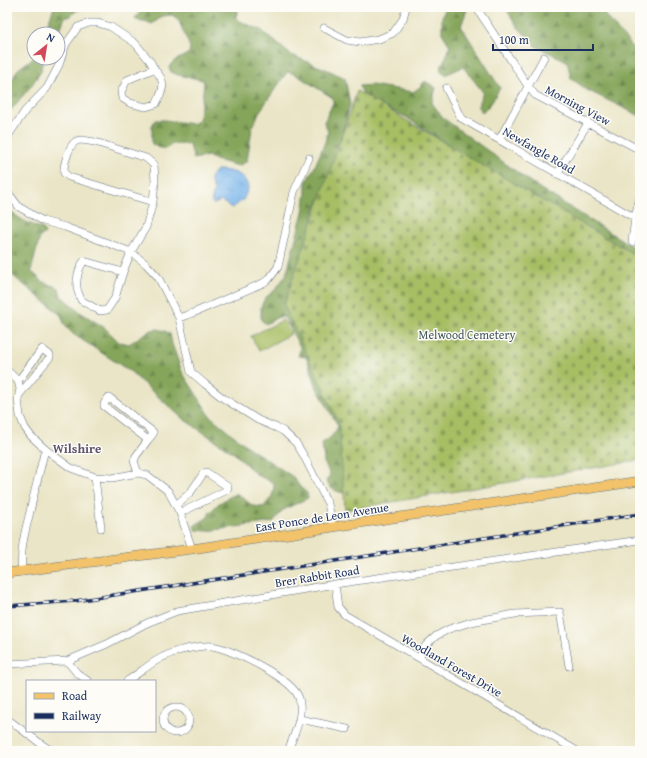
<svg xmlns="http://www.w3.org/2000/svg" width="647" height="758" font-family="'Gentium Book Plus',serif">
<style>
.grass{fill:#a7be64;stroke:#617661}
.forest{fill:url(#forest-firs);stroke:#506a5c}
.cemetery{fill:url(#cemetery-stones);stroke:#617661}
.water{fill:url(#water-ripples);stroke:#4a72a4}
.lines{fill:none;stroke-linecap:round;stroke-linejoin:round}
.minor-casing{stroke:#636f82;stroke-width:8}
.major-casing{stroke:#636f82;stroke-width:10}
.minor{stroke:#fff;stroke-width:7}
.major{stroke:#f2c36a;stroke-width:9}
.rail-casing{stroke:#1b2f5e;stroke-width:3.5}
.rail{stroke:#fdfcf7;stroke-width:2;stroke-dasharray:6;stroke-linecap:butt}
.labels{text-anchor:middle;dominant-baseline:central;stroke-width:3;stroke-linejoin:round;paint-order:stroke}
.street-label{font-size:12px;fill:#1b2f5e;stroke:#fdfcf7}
.park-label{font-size:12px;fill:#455a60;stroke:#fdfcf7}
.neighbourhood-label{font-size:13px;font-weight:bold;fill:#5c536e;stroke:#fdfcf7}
</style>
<defs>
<pattern id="forest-firs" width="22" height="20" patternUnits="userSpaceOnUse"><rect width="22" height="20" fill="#85a55a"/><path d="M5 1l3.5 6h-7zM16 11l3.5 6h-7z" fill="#6c874e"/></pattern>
<pattern id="cemetery-stones" width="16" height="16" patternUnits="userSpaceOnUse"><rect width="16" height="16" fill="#a7be64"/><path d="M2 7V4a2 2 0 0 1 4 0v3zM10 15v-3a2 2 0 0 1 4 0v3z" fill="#879b56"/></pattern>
<pattern id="water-ripples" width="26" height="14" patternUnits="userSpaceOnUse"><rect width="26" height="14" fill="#79b5eb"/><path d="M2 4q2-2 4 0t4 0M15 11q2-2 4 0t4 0" fill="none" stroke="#6294c2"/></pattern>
</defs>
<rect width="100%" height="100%" fill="#fdfcf7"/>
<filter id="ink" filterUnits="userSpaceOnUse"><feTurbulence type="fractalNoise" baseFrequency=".025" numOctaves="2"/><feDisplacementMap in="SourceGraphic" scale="8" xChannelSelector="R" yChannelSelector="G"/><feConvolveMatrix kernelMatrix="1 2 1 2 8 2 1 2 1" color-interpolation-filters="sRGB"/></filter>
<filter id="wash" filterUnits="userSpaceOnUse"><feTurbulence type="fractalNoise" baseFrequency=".012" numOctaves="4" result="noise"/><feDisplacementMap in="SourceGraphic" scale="16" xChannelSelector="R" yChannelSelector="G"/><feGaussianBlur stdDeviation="0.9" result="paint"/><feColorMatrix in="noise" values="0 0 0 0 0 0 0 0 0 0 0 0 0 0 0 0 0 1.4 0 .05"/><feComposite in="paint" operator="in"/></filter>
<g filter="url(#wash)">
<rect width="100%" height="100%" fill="#eae5c6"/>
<!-- grass -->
<path class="grass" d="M283,320L291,334L259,351L251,336Z"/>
<!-- forest -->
<path class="forest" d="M54,7H83L76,11L69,17H65L58,34H44Z
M142,7H239L236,17L240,21L261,30L291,55L330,71L345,78L350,104L333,167L313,215V238L346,409L349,488L343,493C335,491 330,489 326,481L330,475L324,462L322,443C331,438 334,435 338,426L317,388L310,367L306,357L298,356L300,350V347L284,317H278L266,324L261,320V307L265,298L275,290L286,275L303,212L306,193V182L315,166L325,142L328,132L324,122L333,103V98L295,74L287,72L260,111L252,128L247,161L239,166L215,160L208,156L194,159L189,144H173L165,149L157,147L152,144V126L155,120H165L193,124L199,120L204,84L203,80L178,75L171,72L169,67L173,62L189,53L190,47L178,19L172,15L163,16L152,24L145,21H139L135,18L140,12Z
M446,7H468L461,26L500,88L490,105L482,112L478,106L483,92L463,67L445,75L440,69C443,61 448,55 450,46L442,33V17Z
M505,7H599L607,18L640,55V116L587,90L571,78L567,61L535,46L517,26Z
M34,57V58H45L41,67L42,70L31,86L10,111L7,116L8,122L7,124V90L17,70L33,58Z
M425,81L436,88L432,103L443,118L536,186L633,247L640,244V284L509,185L406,117L366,99L359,86L372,85L413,92L420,87Z
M7,208C17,218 29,224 43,229L45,233L40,237L31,271L43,282L59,288L61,296L80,312L105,328L119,342L129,344C138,339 151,326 161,330C164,330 168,333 170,334L172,344L182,372L211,417L248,447L293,477L300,487L307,493L308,498L283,510L273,522L207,531L196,530L194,526L208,517L210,512L218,504L236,493L253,506L263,507C271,499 274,495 274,483L257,475L235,454L182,418L144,384L131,372L73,334L65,326L61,315L7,271Z"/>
<!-- cemetery -->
<path class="cemetery" d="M357,91L640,258V460L345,510L339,423L284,305Z"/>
<!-- water -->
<path class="water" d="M217,170C226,170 240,172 245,180C247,183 248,186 248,189L243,200L232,208L221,201L214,204L211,202L214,191L211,183V177L214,172Z"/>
</g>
<g filter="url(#ink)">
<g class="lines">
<!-- minor casing -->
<g class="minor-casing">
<path id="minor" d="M476,7L528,86L535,95L640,150
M640,7V8
M324,28L347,40L360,42L379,39L393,33L403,19L406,7
M151,70H155C167,82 163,91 156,104L146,107L130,103L122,98L121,92L127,80Z
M446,88L461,118L635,218
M7,140L10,133L25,111L47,88L59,65L66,44L78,27L89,23H98L111,27L135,43L150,61L155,70
M82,140L95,142L146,158L154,165L155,181L153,202L69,177L64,173C63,166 69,146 75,142C77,140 80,140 82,140Z
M499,140L544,57
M557,174L588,123
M7,191L19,207L43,221L65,227L113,245L131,252L146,264L158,277L179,318L191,372L205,384L223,398L258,420L277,428L283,431L296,443L304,456L328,504L333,527
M632,242L635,218L640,197
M84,261L123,272L115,298L107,310L100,311L81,300C80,296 77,291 77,287C76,279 79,267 84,261Z
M123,272L131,252L146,227L153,202
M179,318L198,311L263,283L269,279L278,267L294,192L309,158
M7,370L18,381L20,389L18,399L20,416L25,428L31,436L45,449L71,468L95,477L112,478L138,473L147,475L168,491L180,513L192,549
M18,381L42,349L50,355V357L19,395
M138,473L134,461L136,456L148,440L104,406V404L108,398H110L153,432V434L148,440
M95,477L101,528
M176,505L190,493L203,474L206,472L228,487L227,490L180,513
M22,572C20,552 24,535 29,516C34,493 40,471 45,449
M335,584L338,607L345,615L419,658L577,751
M419,658L426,645L436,636L449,629L471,622L515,614L560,612L569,666
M67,661L77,673L88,681
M7,664L67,661L107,644L147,623L177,611L335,584L640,540
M127,681C136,675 145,668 154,662C165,655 178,650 191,648C197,647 206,645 212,646C232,649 293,679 299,698C304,716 294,734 288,751
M163 720a13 13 0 1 1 26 0a13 13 0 1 1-26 0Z
M300,719L347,729
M7,720L10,721L44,746L52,751"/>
</g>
<!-- major casing -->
<g class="major-casing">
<path id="major" d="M7,573L192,549L333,527L640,481"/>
</g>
<!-- minor -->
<use href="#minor" class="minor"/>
<!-- major -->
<use href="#major" class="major"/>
<!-- rail casing -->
<g class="rail-casing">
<path id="rail" d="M7,606L75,601L640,514"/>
</g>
<!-- rail -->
<use href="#rail" class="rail"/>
</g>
</g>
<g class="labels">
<!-- street labels -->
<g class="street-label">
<text transform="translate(578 105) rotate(28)">Morning View</text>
<text transform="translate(539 150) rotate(30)">Newfangle Road</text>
<text transform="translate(322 517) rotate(-9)">East Ponce de Leon Avenue</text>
<text transform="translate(317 576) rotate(-9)">Brer Rabbit Road</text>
<text transform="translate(452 665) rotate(30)">Woodland Forest Drive</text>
</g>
<!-- park labels -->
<g class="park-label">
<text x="467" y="334">Melwood Cemetery</text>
</g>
<!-- neighbourhood labels -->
<g class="neighbourhood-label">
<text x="77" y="448">Wilshire</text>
</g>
</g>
<!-- margin -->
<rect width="647" height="758" fill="none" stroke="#fdfcf7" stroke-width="24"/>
<!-- legend -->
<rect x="26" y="680" width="130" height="52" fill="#fdfcf7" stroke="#a3aaba"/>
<rect x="34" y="693" width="20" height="6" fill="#f2c36a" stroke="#a3aaba"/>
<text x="62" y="700" font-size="12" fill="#1b2f5e">Road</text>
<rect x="34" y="713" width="20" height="6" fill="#1b2f5e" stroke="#a3aaba"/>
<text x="62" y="720" font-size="12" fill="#1b2f5e">Railway</text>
<!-- north arrow -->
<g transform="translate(46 46) rotate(30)"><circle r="19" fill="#fdfcf7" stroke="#a3aaba"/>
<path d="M0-3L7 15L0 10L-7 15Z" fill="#d1495b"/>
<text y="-6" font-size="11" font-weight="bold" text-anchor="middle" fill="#1b2f5e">N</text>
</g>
<!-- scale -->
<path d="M493 44v6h100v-6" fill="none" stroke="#1b2f5e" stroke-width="2"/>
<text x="499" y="44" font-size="12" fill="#1b2f5e" stroke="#fdfcf7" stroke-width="3" paint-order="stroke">100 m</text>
</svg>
